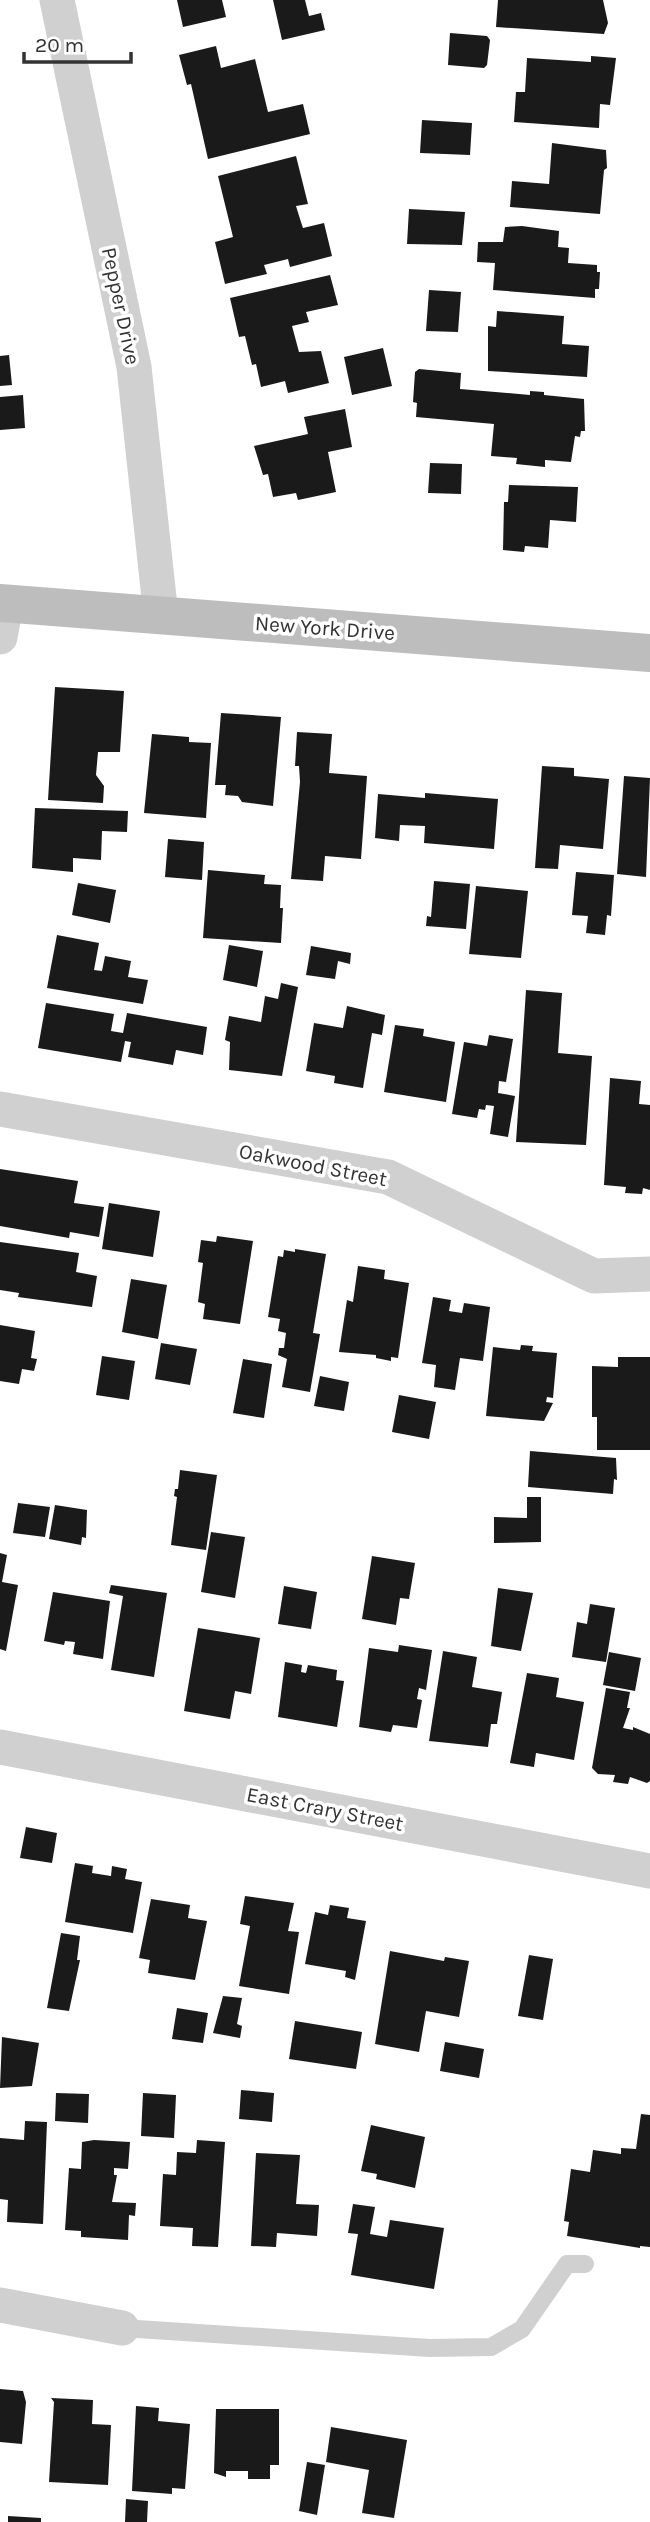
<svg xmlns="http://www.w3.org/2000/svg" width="650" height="2522" font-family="Karla,sans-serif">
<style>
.building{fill:#1a1a1a}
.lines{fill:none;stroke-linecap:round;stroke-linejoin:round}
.lane{stroke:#d0d0d0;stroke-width:18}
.street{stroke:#d0d0d0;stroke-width:35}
.secondary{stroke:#bdbdbd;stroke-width:38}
.labels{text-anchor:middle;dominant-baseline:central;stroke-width:7;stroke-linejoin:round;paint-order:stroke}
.street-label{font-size:21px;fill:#333;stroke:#fff}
</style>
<rect width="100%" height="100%" fill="#fff"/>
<!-- building -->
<path class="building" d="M177,0H222L226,17L183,27Z
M273,0H305L309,16L321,13L325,30L282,40Z
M498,0H603L608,23L604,34L496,27Z
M450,33L487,36L490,40L487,65L484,68L448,65Z
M216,46L221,68L255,59L268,112L303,104L310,134L208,159L191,84L187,85L179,55Z
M591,56L616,58L610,105L600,104L599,128L514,122L516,92H525L527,58L591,62Z
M422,120L472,123L470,155L420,153Z
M552,143L606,150L607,168L604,170L600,214L510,207L512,181L549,184Z
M296,156L308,204L296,206L300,219L303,228L324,223L332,256L290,267L288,259L264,265L267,274L225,284L215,242L233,237L218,176Z
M409,209L465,212L462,245L407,244Z
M522,226L559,231L558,247L569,248L568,263L597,265V272H600L599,289H595V298L493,290L495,263L477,262L478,242H503L505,227Z
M330,275L338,305L306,312L309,322L292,326L299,352L321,351L329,383L288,393L285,381L261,387L256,364L252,365L245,336L239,337L230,298Z
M429,290L461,292L458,332L426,331Z
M497,311L564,316L562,344L589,346L587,377L488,371V326L496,327Z
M383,348L392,386L352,395L344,357Z
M9,355L12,385L0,386V356Z
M419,369L461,373L460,389L530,395V391L544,392V395L584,399L585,431H581L580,437L575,436L571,462L545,460V467L516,464L517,458L491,456L494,424L416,417L417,403L413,402L415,372Z
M23,395L25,428L0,430V397Z
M345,409L352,447L328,452L336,492L298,500L296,493L273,497L268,474L263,475L254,446L308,434L304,417Z
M430,463L462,464L461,494L428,493Z
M509,485L578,487L576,522L550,520L548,548L525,546L524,552L503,550L504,502H508Z
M55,687L124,691L120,752H98L96,775L104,786L103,803L48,800Z
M221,713L281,717L273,806L242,802L238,796L225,795L226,785H215Z
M297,732L332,734L329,773L367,776L361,859L325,856L323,881L291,879L300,782L299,766H295Z
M152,734L189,737V742L211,743L206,818L144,813Z
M542,766L574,768V776L609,779L603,849L560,845L558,869L535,868Z
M624,776L650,778L646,877L617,874Z
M425,793L498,799L494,849L424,843L425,826L400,825L399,841L375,838L378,794L425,798Z
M35,808L128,811L127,832L102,831L101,860L73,858V872L32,868Z
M168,839L204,842L202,880L165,877Z
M208,870L265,875L264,884L281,885L280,908H283L281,943L203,938Z
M576,872L614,875L611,916L607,915L605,935L586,933L588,916L572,915Z
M434,881L470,884L466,929L426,926L427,916L431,917Z
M78,883L116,890L110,923L72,915Z
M476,886L528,891L521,958L469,954Z
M57,935L99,943L94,970L102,971L105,956L131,961L128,977L148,980L143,1004L47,988Z
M229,945L263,951L257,987L223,980Z
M311,946L351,953L350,964L338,961L335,979L306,975Z
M281,983L298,987L282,1076L229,1070L230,1042L225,1040L229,1016L261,1022L265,996L278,999Z
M526,990L562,993L558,1053L592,1056L586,1145L516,1142Z
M46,1003L114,1014L111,1031L123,1033L127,1013L207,1027L203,1055L176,1050L173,1065L128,1057L131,1042L125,1041L121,1062L38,1048Z
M347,1006L385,1015L382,1035L372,1033L363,1088L334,1083L335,1076L306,1071L314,1023L343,1028Z
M395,1025L424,1029L423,1036L455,1042L446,1102L384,1092Z
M489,1035L513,1039L506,1082L499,1081L498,1093L515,1096L508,1137L490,1134L494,1106L486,1105L485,1110L479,1109L477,1118L452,1114L464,1042L487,1046Z
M610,1078L641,1081L639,1104L650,1105V1190L643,1188L642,1194L625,1193L626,1187L604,1185Z
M0,1169L78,1181L74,1203L104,1207L99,1237L70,1232L69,1238L0,1226Z
M109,1203L160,1211L153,1257L102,1249Z
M217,1236L253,1241L240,1324L203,1319L205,1304L198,1302L203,1263L198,1262L201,1240L216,1242Z
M0,1242L79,1253L76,1272L97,1276L92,1307L18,1297L19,1293L0,1290Z
M295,1249L326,1254L313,1333L320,1334L310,1392L282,1387L287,1359L278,1355L279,1348H284L286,1333L278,1331L280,1319L268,1317L278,1256L283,1257L284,1250L295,1252Z
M358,1266L385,1270L384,1279L409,1283L398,1358L391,1357V1361L376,1358V1355L339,1352L347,1300L353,1302Z
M131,1279L167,1285L158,1339L122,1332Z
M433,1297L451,1300L449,1311L462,1313L464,1303L490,1307L483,1361L460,1358L455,1390L434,1387L436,1365L422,1363Z
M0,1325L35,1331L31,1358L37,1359L34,1371L22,1369L19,1384L0,1381Z
M161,1343L197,1349L190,1385L155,1379Z
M521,1345L533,1346L532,1351L557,1353L553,1398L547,1397L546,1402L553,1403L544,1421L486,1416L493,1347L520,1350Z
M102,1356L135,1361L129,1400L96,1395Z
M618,1357H650V1450H597V1417H592V1366L618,1367Z
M243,1359L272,1364L264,1418L233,1413Z
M320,1376L349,1382L344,1411L314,1406Z
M399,1395L436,1402L429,1439L392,1432Z
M530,1451L616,1458L617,1480L614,1479L613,1494L528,1487Z
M180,1470L217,1475L206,1550L171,1545L177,1497L174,1496L175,1489H178Z
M527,1497H541V1542L494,1543V1517L527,1518Z
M18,1503L50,1507L45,1537L13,1533Z
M55,1505L87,1510L86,1538L82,1537L81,1545L49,1539Z
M211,1532L245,1537L235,1598L201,1592Z
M0,1553L7,1555L2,1582L18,1585L6,1651L0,1649Z
M372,1556L415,1563L409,1599L400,1598L396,1625L362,1619Z
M111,1585L167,1593L154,1677L111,1670L123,1596L109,1593Z
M284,1586L317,1592L311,1629L278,1624Z
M498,1588L533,1593L521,1651L491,1646Z
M53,1592L110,1601L103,1659L73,1654L75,1642L65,1641L64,1645L44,1641Z
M590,1604L615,1608L606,1662L572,1657L577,1622L587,1624Z
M198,1628L260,1638L251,1694L235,1691L230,1719L184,1711Z
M399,1645L432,1650L426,1690L419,1688L417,1699L422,1700L417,1728L393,1725L391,1732L359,1727L369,1648L398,1652Z
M443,1651L477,1657L472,1687L502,1692L497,1724H491L488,1747L429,1741Z
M609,1652L641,1658L635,1691L603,1685Z
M285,1662L302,1665L301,1672L306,1673L308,1665L337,1670L336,1680L344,1681L337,1727L278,1717Z
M527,1673L559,1678L556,1697L584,1702L574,1760L536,1753L534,1767L510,1763Z
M606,1688L630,1692L627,1708H630L623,1728L633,1730V1727L650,1734V1781L647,1783L630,1777L628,1784L613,1782L615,1775L598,1774L592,1768Z
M26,1827L57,1833L52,1863L20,1858Z
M75,1863L93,1866L92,1873L111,1876L112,1866L127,1869L125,1879L142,1882L133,1933L65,1922Z
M245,1896L294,1903L288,1931L299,1932L289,1994L239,1986L250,1926L240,1924Z
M151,1899L190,1905L188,1918L207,1921L195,1980L148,1973L150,1960L139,1958Z
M330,1905L349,1908L347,1918L366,1921L355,1980L345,1977L346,1971L305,1964L315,1912L328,1915Z
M61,1933L80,1936L77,1960H80L69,2011L47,2008Z
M390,1951L444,1961L445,1957L469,1961L459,2017L426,2011L419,2052L375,2044Z
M529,1955L553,1959L543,2020L518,2016Z
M223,1996L242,1998L237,2024L242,2026L240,2038L213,2033Z
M177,2008L208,2013L203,2043L172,2039Z
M295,2021L362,2032L356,2069L289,2059Z
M2,2037L39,2043L32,2086L0,2088Z
M445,2042L484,2049L479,2078L440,2071Z
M241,2090L274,2093L272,2122L239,2119Z
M56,2093L89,2094L88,2123L55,2121Z
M143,2093L176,2095L174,2138L141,2136Z
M641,2114L650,2115V2247L640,2246V2248L567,2236L569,2222L564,2221L571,2169L590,2172L593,2150L621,2154V2148L636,2149Z
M25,2121L47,2122L43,2224L7,2222L8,2200L0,2199V2138L24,2140Z
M371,2125L425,2137L415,2188L376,2179L377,2174L361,2171Z
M94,2140L130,2142L128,2169L114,2168V2175H117L112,2202L136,2203L135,2216L129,2215L128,2240L81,2237V2231L65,2230L69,2168L81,2169L82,2142Z
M197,2140L225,2142L218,2247L192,2246L193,2228L160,2226L163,2174L176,2175L177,2152L196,2153Z
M256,2153L300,2155L296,2204L319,2205L317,2236L277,2233L276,2247L251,2246Z
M353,2204L375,2207L370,2234L387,2237L390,2220L444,2228L434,2289L351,2275L358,2234L348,2233Z
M0,2389L23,2391L26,2402L22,2444L0,2442Z
M51,2398L93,2400L92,2424L111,2425L108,2485L49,2482L54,2402Z
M136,2406L159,2408L158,2421L190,2424L185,2489L172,2488V2494L132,2491Z
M216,2409H279V2465H270V2479H248V2471H226V2477L214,2473Z
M331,2427L407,2440L394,2518L362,2513L369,2470L326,2462Z
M307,2462L325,2465L317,2515L299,2511Z
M126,2499L148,2501L147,2522H125Z
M8,2516L41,2518V2522H8Z"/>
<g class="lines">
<!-- lane -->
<path class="lane" d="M122,2328L430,2348L491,2347L522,2329L567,2264H585"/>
<!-- street -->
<path class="street" d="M57,0L134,367L161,616
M0,637L6,604
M0,1109L388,1177L594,1276L650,1274
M0,1747L650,1871
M0,2305L122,2328"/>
<!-- secondary -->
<path class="secondary" d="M0,603L650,653"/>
</g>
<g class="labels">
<!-- street labels -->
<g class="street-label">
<text transform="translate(121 306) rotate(78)">Pepper Drive</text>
<text transform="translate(325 628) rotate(4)">New York Drive</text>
<text transform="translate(313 1165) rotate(11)">Oakwood Street</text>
<text transform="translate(325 1809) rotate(11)">East Crary Street</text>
</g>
</g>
<!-- scale -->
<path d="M24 52v10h107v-10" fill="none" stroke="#333333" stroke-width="3.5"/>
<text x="35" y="52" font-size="21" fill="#333333" stroke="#ffffff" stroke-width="5" paint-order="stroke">20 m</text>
</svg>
